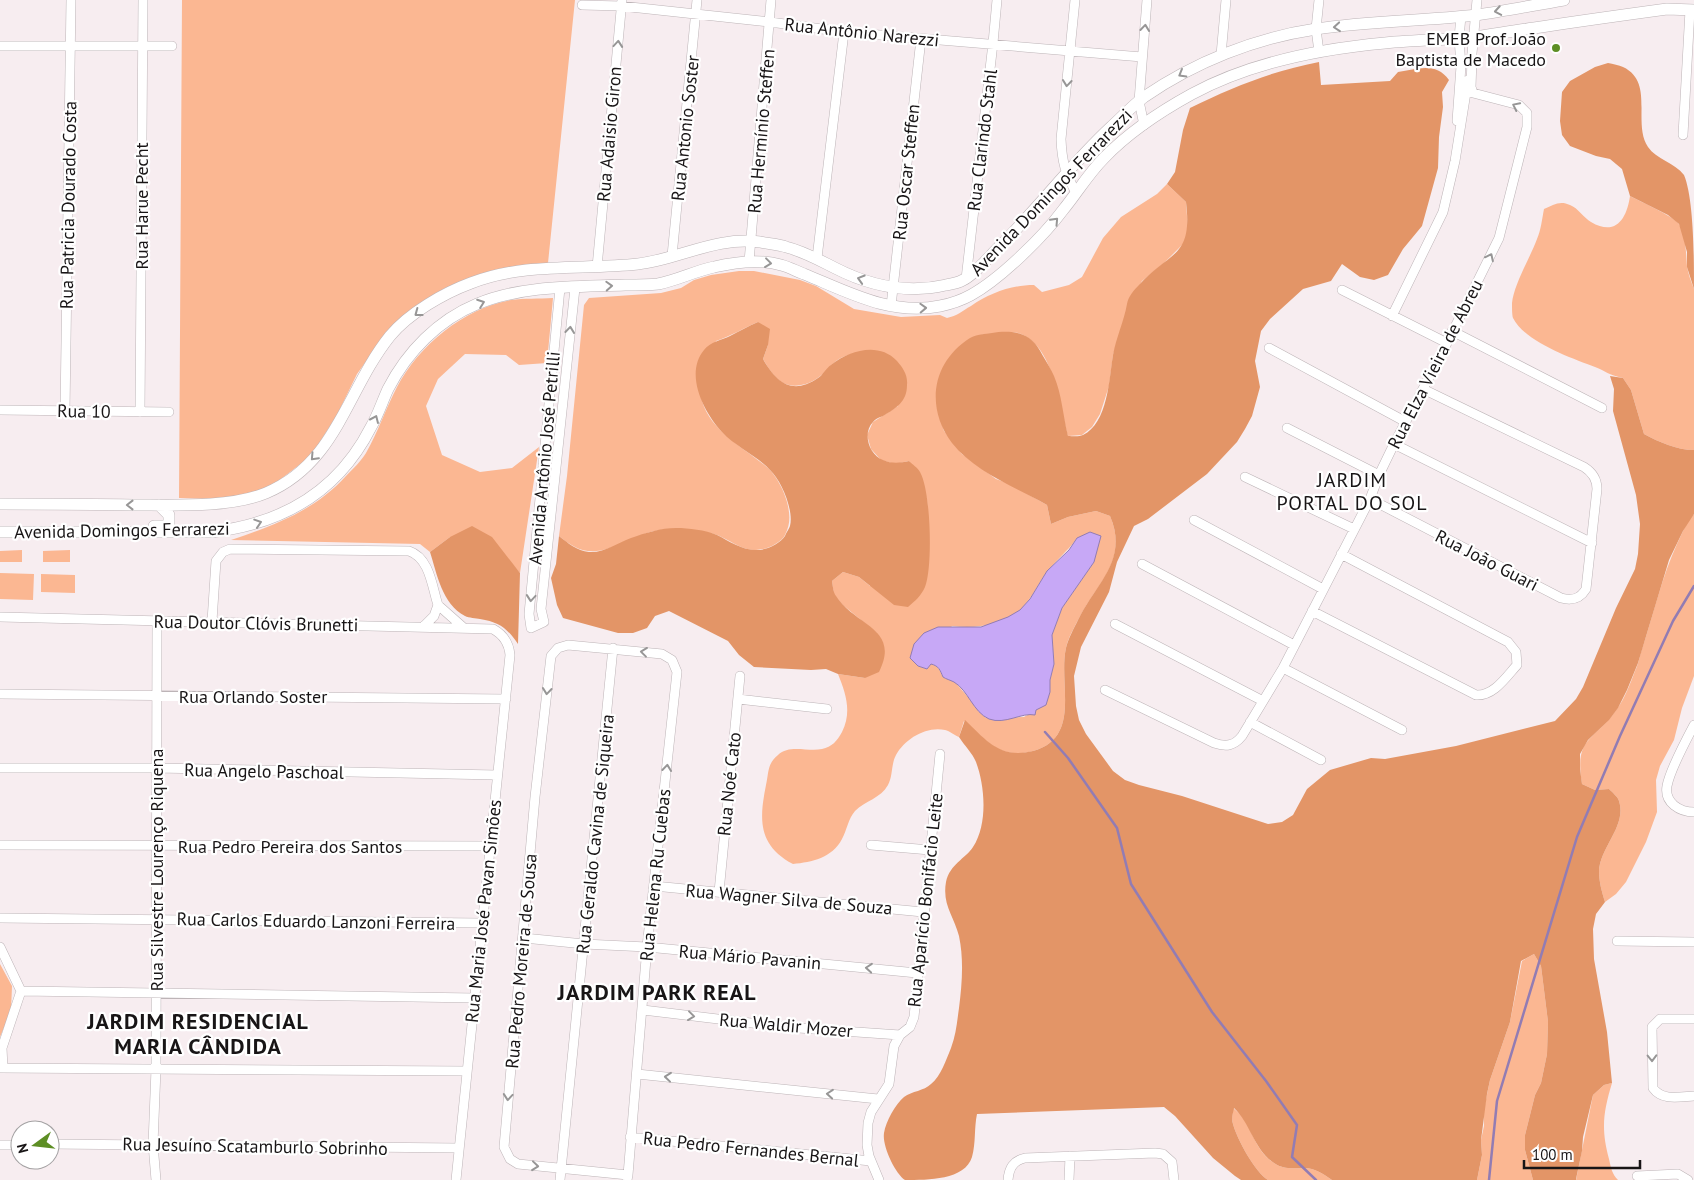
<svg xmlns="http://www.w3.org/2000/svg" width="1694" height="1180" font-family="'PT Sans',sans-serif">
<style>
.green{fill:#fbb792;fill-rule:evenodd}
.forest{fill:#e39567}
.water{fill:#c7a8f6;stroke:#927cb3}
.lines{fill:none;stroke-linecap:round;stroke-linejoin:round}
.stream{stroke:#927cb3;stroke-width:2.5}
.minor-casing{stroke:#bdb4b7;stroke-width:10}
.major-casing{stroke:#bdb4b7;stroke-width:12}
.minor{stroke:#fff;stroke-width:9}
.major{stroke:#fff;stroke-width:11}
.oneway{stroke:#979696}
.poi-dot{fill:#5d8e24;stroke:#fff;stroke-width:2}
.labels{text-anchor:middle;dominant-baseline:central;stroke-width:4.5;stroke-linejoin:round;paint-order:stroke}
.street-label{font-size:18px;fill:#181516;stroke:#fff}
.poi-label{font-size:18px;fill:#181516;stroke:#fff;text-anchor:end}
.quarter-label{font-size:20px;letter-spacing:1px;fill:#181516;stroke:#fff}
.district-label{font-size:22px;font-weight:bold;letter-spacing:1px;fill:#181516;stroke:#fff}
</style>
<rect width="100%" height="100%" fill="#f7edf0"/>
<!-- green -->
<path class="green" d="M182,0H575L548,263L495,270L445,288L417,305L390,328L357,374L337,415L311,456L273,485L245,495L215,499L179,498Z
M1167,184L1186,202L1188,230L1184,243L1164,263L1142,281L1128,306L1113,355L1109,386L1100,414L1092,427L1082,435L1068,436C1060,406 1053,343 1018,333C1012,332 1005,333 999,333C985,334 975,334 963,344L940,418L944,431L962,454L996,479L1010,484L1047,505L1051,524L1068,517L1096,511L1110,516C1129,561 1097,582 1078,620C1074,628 1068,638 1066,648C1058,684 1082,737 1033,751C1000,760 987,741 964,721L959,737C954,735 950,731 945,730C926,726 905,739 896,755C891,764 893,776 888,785C881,798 865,801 855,811C848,819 847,830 842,839C832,858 812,862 793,864C758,845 759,820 766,785C769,772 767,764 778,755C789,744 808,752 822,749C832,747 837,741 842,732C852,712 846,694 838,674L865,678L877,633L844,606L834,595L832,581L843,572L859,577L870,586L929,542L927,499L909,461L895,464L881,460L871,449L867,435L873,422L898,406L869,350C859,352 848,354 839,359C831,364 826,372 819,377C814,381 807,384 801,385C781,389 772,374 763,359L768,345L758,322C744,328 731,336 716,341C713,350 700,389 701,395C705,429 747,449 769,469C777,477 784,491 787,502C790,514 791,523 785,535C781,543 766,550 756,550C741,551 728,538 714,534C706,532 669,529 661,530C632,533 603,562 575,547C569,544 564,540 559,536L567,476L584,305L589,298L661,293L681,288L694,280L711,275L739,271H754L800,280L816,286L854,309L901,317L940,315L947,318C957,316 962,311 971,306C990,293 1012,285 1034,285L1042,292L1069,285L1082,277L1103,238L1121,217L1157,194ZM1077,538L1094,562L1062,608L1052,635L1054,664L1050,680V692L1036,710L1024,717L986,718L955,682L943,677C940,670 939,667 931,663L927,669L918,666L952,626C975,629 1004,626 1022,608C1032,598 1038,584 1046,573C1056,560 1068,551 1077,538Z
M1630,196C1641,202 1671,215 1678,223C1686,233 1686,254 1687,266C1688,274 1691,281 1694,289V450C1677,450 1659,442 1644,434L1631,390L1623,378C1608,375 1606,371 1595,367C1571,358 1525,342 1513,318C1512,315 1512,307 1512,303C1514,284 1530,258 1537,239C1541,230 1542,219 1544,209C1553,205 1560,200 1570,205C1578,208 1584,218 1591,222C1616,237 1627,218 1630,196Z
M553,298L547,363L519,365L506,355L465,354L438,379L426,406L442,455L480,472L512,468L539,447L520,573L512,564L450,537L430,552L420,544L231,540C275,525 314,511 346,476C353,469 361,461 366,453C378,432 386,408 397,387C419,345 464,308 511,300C524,298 539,299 553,298Z
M1694,514V676L1682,708L1674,740L1660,766L1656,780L1657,812L1646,842L1626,882L1616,894L1605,902C1602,892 1599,882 1599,871C1600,847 1627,826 1619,801C1618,797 1612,792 1609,789L1595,790L1582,784C1574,736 1594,742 1617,709C1625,698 1630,684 1635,671C1639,663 1640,654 1643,646C1654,612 1662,577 1677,544C1682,534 1686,522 1694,514Z
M22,550V562H0V551Z
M70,550V562H43V551Z
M0,573L34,574L33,600L0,599Z
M41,574L75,575V593L41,592Z
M1534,954L1541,966L1548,1022L1547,1054L1541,1083L1535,1095L1525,1135V1150L1533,1180H1477L1482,1155L1481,1140L1484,1126V1109L1490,1080L1510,1022L1522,961Z
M0,964L12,986L11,1011L0,1037Z
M1612,1083C1603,1113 1601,1129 1609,1159C1611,1168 1612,1174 1618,1180H1576L1593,1095L1604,1085Z
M1233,1108C1237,1111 1241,1115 1244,1119C1254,1135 1257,1152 1274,1163C1284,1170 1293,1168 1304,1168C1315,1168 1323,1174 1332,1180H1268C1255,1172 1237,1139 1233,1124C1231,1119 1233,1113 1233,1108Z"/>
<!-- forest -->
<path class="forest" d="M1319,62L1321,85L1390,81L1398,72C1418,69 1436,62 1449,80L1442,92L1443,107L1439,137L1438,168L1422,226L1403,249L1388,275L1374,280L1360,277L1342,264L1331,281L1303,289L1270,319L1261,331L1255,361L1260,387L1252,416L1245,429L1237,442L1207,474L1148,519L1134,526L1117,562L1109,592L1081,647L1074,676L1076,706L1079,720L1086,734L1113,771L1125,780L1139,785L1182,796L1268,824L1282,822L1293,815L1307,789L1330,770L1371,758L1385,759L1456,746L1555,721L1576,699L1583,687L1616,608L1635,569L1638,554L1640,524L1636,495L1613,411L1614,389L1610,376L1623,378L1631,390L1644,434C1659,442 1677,450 1694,450V514L1683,531L1669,560L1638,663L1627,690L1618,708L1609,720L1588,740L1580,754V769L1582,784L1595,790L1609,789C1612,792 1618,797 1619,801C1627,826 1600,847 1599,871C1599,882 1602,892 1605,902L1596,914L1593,929L1594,959L1607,1032L1612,1083L1604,1085L1593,1095L1583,1137L1582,1151L1576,1179V1180H1533L1525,1150V1135L1535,1095L1541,1083L1547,1054L1548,1022L1541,966L1534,954L1521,961L1510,1022L1490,1080L1487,1094L1481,1140L1482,1155L1477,1180H1332C1323,1174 1315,1168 1304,1168C1293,1168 1284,1170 1274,1163C1254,1150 1251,1124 1234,1108C1233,1113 1231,1119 1233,1124C1237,1139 1255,1172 1268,1180H1241L1235,1176L1213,1158L1175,1116L1164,1107L977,1114C974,1128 976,1143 972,1157C965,1180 928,1180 905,1180C895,1173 882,1146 884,1133C886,1121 895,1105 904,1097C912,1091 924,1091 931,1084C941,1076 946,1060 951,1048C956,1035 957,1022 959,1008C962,984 964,960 959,936C954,916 942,905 946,882C950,864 965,859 973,847C988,824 985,786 976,762C973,754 964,745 959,737L965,720C987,741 1000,759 1033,751C1082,737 1058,684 1066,648C1068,639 1074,628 1078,620C1096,583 1129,560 1110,516L1096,511L1068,517L1051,524L1047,505C1015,487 975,472 952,443C925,407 932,362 970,338C977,334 985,334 992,333C1004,331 1019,331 1029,338C1035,342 1040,350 1043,356C1047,363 1051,369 1054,376C1062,395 1063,416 1068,436C1072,436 1079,437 1083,435C1108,423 1109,379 1113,355C1116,338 1124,321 1127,304C1128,297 1134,290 1139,285C1169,251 1193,259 1186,202L1167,184L1175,172L1183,130L1190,108C1233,87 1272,71 1319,62Z
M1608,63C1613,64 1619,65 1623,67C1655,82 1632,123 1648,147C1656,159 1675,163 1684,175C1694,199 1694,260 1694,289L1687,267V252L1679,224L1668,215L1630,196L1622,169L1610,159L1596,156L1570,146L1562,135L1560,121L1562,92L1570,81L1595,67Z
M758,322L770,329L768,345L763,359C776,382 792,396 818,378C823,375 826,368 831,365C850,350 879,342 897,361C903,368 908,375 907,385C907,402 896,408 883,416C880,417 875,419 873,422C862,433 869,455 883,460C892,464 900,463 909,461C912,464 918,468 920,472C931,491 933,567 925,587C921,596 915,601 908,607L894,605L859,577L843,572L832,581C833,586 833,592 836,596C855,626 901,628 879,672L865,678L838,674L826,669L811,670L754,667L739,655L728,641L669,611L655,616L647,628L633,633H618L563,618L557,605L551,578L556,564L559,536C568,543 577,551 589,552C605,553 617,543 631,538C645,533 661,528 676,528C689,528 705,530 717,535C729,541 742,550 755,550C765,551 780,544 785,536C786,533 789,529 790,526C794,510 781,480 770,470C756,455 736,447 722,432C704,413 684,374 704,350C710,342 722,340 730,336C740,331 748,326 758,322Z
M472,526L492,537L520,573L518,644C507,628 499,622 480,619C476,618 469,618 465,616C442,604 437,574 430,552L450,537Z"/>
<!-- water -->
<path class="water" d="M1090,532L1101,536L1094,562L1062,608L1052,635L1054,664L1050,680V692L1046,705L1036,710L1035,715C1022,712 1005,725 989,719C973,712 968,690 954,682C950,680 946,679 943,677C940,670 939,666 931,664L927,669L918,666L910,658L914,644L924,633L938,627H981L1008,617L1020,610L1030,599L1047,571L1069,550L1077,538Z"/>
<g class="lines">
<!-- stream -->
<path class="stream" d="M1045,732L1068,758L1117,828L1131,884L1212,1012L1266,1081L1297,1125L1292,1157L1316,1180
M1489,1180L1497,1101L1577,837L1620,736L1673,621L1694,586"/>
<!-- minor casing -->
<g class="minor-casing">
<path id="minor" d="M1075,0L1061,139C1062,162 1065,172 1076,193
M582,5L621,6L770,22L844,32L1142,57
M0,46H172
M1319,52L1316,29L1319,0
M1221,55L1226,0
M1471,64L1477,0
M1457,121L1461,66L1459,38L1461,16
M1144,125L1139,101L1147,0
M1683,135L1690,10
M672,256L697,0
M817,258L844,32
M749,262L771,0
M597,267L622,0
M966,279L993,43L997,0
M560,288L529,614L531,628L544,622L541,609L575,288
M1342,290L1447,343
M891,306L921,39
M1392,316L1443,212L1455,161L1468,80
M1452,331L1602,408
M1269,348L1406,422
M0,410L169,412
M65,411L71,0
M140,412L143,0
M1287,428L1379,475
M1394,444L1592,543
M1245,477L1354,529
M1370,499L1561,598C1572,601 1580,599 1586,589L1597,489C1597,479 1592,472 1584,467L1423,389
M1194,520L1323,589
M1142,564L1294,645
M1312,611L1476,695C1494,696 1506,677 1517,665L1516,652L1508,642L1341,554
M0,617L493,629C504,635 509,643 510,655L456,1180
M212,621L216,561L223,552L230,549L409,551C430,558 432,587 438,605
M1115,624L1263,701
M423,627L434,616L438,605L464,628
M1283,668L1402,730
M1105,690L1214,743C1226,747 1234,746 1242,736L1283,668L1370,499L1379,475L1394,444L1447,343L1499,238L1527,127V113L1519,105L1473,93L1471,87L1472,59
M0,694L506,699
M738,699L827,709
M1250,722L1321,760
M1694,725C1686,740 1670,770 1667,786C1664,803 1680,812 1694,812
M0,768H157L497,775
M0,845L490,846
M871,845L930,850
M654,886L923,912
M719,892L740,676
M0,918L482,923
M524,938L584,944L647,947L917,973
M1617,941L1694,942
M0,947L21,991L2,1048L3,1068
M21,991L475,998
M643,1010L784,1027L900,1035
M1694,1019H1660L1652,1027L1653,1088C1662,1101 1679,1097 1694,1096
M0,1068L467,1071
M637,1074L878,1099
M630,1137L871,1161
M50,1144L459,1148
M0,1145H20
M1637,1176L1678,1174L1688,1180
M156,1180L153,1144L156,1069L157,620
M560,1180L613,648
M627,1180L628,1175L647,947L677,672L672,660L662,654L568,645L558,648L551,656L535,797L504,1147L510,1159L518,1164L628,1175
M879,1180L869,1156L867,1145L868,1123L871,1112L889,1084L894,1046L900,1035L910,1027L914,1017L940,754
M1008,1180C1009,1168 1013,1161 1025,1158L1155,1153L1163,1154L1172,1162L1174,1180
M1069,1180L1070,1156"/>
</g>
<!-- major casing -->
<g class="major-casing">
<path id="major" d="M0,504C44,504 89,504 133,505C173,505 230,508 266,493C337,463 346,391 390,336C409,313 444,293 471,283C525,262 582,270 638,264C679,259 717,236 760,242C768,244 778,244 786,247C803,251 819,260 835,268C870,286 907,294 946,285C952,284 958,283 963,280C976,274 991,254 1002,244C1040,206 1072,163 1111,127C1122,117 1132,106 1144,97C1195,62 1255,38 1316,29C1369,21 1423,21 1476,15C1505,11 1534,5 1564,0
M154,526H169V515L159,505
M0,532H211C282,524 338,492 371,427C378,415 382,402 388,389C407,352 438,320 477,304C522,285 577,287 625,285C636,285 648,285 658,284C678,280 695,271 714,267C735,262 760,259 781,265C789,267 796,271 804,274C848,292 891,316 940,306C950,304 962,300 971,295C1000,279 1043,237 1063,210C1077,193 1088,174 1104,158C1129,132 1161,111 1192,94C1251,62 1319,49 1385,43C1413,40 1441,40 1468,38C1490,35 1512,31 1534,28C1579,21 1623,15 1667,9L1694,10"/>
</g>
<!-- minor -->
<use href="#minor" class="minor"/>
<!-- major -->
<use href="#major" class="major"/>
</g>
<!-- one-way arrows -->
<defs><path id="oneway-chevron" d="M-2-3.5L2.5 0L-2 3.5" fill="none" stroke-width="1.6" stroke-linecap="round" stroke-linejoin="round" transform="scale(1.25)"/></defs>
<g class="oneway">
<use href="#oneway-chevron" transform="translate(1498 11) rotate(170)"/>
<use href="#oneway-chevron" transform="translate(1337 27) rotate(175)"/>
<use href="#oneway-chevron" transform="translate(1145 28) rotate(-84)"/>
<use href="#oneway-chevron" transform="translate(618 44) rotate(-85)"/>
<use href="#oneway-chevron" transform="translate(1182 74) rotate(150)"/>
<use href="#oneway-chevron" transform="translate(1067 83) rotate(96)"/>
<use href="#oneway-chevron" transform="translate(1516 106) rotate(-154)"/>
<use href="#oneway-chevron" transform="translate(1055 221) rotate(-47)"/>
<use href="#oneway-chevron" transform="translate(1490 257) rotate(-64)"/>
<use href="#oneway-chevron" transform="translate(768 263) rotate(7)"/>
<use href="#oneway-chevron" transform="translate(861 279) rotate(-163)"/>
<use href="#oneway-chevron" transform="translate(609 286) rotate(-3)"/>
<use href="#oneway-chevron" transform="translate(481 303) rotate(-20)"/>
<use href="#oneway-chevron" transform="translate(923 308) rotate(-2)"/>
<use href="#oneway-chevron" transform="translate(418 313) rotate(143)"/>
<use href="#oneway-chevron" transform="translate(570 330) rotate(-84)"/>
<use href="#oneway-chevron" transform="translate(375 419) rotate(-66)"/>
<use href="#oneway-chevron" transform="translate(314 457) rotate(133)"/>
<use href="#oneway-chevron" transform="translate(130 505) rotate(-180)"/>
<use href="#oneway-chevron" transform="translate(258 523) rotate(-18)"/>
<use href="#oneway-chevron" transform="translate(531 598) rotate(95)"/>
<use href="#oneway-chevron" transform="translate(644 652) rotate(-173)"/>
<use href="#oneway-chevron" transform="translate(547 691) rotate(96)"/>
<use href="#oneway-chevron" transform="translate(667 768) rotate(-84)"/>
<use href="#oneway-chevron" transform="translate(869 968) rotate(-175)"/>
<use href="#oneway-chevron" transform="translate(691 1016) rotate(7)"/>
<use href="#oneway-chevron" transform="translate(1652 1058) rotate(89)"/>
<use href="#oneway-chevron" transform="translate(668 1077) rotate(-174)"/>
<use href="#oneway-chevron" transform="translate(830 1094) rotate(-175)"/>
<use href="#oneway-chevron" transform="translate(508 1097) rotate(95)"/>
<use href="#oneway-chevron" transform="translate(535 1166) rotate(6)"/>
</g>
<!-- markers -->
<circle class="poi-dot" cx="1556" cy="48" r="5"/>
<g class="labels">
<!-- street labels -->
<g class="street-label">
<text transform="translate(862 32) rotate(6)">Rua Antônio Narezzi</text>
<text transform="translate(685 128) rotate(-84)">Rua Antonio Soster</text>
<text transform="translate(761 131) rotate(-85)">Rua Hermínio Steffen</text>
<text transform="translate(609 134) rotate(-85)">Rua Adaisio Giron</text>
<text transform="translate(982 140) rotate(-83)">Rua Clarindo Stahl</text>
<text transform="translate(906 172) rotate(-84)">Rua Oscar Steffen</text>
<text transform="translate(1051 192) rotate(-46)">Avenida Domingos Ferrarezzi</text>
<text transform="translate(68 205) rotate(-89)">Rua Patricia Dourado Costa</text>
<text transform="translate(141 206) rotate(-90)">Rua Harue Pecht</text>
<text transform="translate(1435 364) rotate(-63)">Rua Elza Vieira de Abreu</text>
<text transform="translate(84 411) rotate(1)">Rua 10</text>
<text transform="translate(544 458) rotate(-85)">Avenida Artônio José Petrilli</text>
<text transform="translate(122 530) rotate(-1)">Avenida Domingos Ferrarezi</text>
<text transform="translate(1487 560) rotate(27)">Rua João Guari</text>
<text transform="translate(256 623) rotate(1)">Rua Doutor Clóvis Brunetti</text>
<text x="253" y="696">Rua Orlando Soster</text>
<text transform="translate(264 771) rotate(1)">Rua Angelo Paschoal</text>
<text transform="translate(729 784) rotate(-84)">Rua Noé Cato</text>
<text transform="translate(595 834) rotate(-84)">Rua Geraldo Cavina de Siqueira</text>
<text x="290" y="846">Rua Pedro Pereira dos Santos</text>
<text transform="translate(156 870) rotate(-90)">Rua Silvestre Lourenço Riquena</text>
<text transform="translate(655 875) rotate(-84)">Rua Helena Ru Cuebas</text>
<text transform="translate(789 899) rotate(5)">Rua Wagner Silva de Souza</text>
<text transform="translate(925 900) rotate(-84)">Rua Aparício Bonifácio Leite</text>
<text transform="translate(483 911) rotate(-84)">Rua Maria José Pavan Simões</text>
<text transform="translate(316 921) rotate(1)">Rua Carlos Eduardo Lanzoni Ferreira</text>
<text transform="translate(750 957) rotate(5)">Rua Mário Pavanin</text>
<text transform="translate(521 961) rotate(-85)">Rua Pedro Moreira de Sousa</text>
<text transform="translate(786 1025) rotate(5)">Rua Waldir Mozer</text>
<text transform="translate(255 1146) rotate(1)">Rua Jesuíno Scatamburlo Sobrinho</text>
<text transform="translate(751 1149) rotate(6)">Rua Pedro Fernandes Bernal</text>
</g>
<!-- poi labels -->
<g class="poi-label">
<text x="1546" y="38">EMEB Prof. João<tspan x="1546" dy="21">Baptista de Macedo</tspan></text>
</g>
<!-- quarter labels -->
<g class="quarter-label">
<text x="1352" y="480">JARDIM<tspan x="1352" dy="23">PORTAL DO SOL</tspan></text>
</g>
<!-- district labels -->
<g class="district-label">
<text x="657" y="992">JARDIM PARK REAL</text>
<text x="198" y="1021">JARDIM RESIDENCIAL<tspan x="198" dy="25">MARIA CÂNDIDA</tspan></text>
</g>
</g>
<!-- north arrow -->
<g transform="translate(35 1145) rotate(255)"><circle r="24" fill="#ffffff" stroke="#a3a1a2"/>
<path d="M0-4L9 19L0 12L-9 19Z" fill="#5d8e24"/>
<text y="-8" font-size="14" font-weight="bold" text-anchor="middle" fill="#181516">N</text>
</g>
<!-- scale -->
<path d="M1524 1160v8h116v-8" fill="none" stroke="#181516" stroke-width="2.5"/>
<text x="1532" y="1160" font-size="15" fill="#181516" stroke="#ffffff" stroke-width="4" paint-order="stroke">100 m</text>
</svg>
